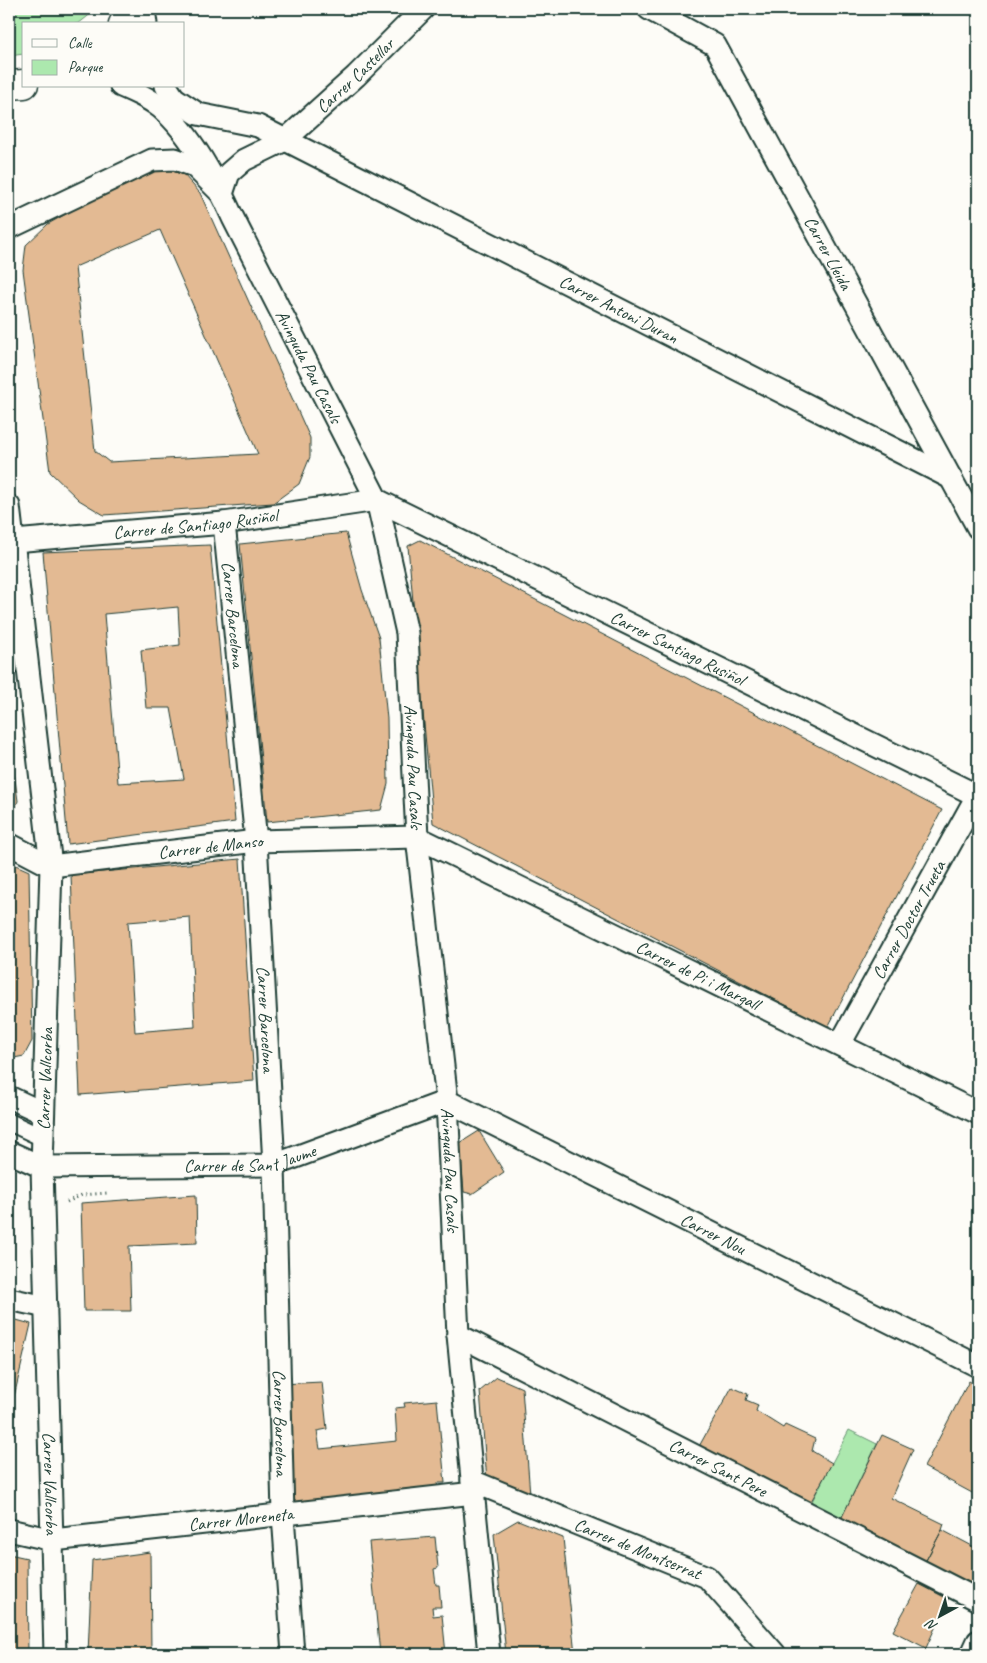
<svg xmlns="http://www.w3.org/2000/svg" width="987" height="1663" font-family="Caveat,sans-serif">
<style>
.green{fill:#ace8ae;stroke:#669271}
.building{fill:#e3ba93;stroke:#1f3d34;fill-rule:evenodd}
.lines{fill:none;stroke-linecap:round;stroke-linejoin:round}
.pedestrian-casing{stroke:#1f3d34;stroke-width:20}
.minor-casing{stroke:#1f3d34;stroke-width:25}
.secondary-casing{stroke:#1f3d34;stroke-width:31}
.path{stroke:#1f3d34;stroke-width:3;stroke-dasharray:1 4;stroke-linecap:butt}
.pedestrian{stroke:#fdfcf7;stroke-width:16}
.minor{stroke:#fdfcf7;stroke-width:21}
.secondary{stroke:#fdfcf7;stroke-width:28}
.labels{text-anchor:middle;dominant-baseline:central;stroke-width:4;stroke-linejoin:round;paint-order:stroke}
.street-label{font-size:18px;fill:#1f3d34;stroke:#fdfcf7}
</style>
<rect width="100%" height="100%" fill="#fdfcf7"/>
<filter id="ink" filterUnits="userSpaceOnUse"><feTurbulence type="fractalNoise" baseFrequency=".02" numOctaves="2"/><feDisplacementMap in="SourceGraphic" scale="10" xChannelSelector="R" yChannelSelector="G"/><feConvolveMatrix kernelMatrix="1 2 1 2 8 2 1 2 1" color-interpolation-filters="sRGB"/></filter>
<g filter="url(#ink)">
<!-- green -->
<path class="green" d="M9,9H97L78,24H24V54L9,56Z
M849,1430L877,1444L840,1521L810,1505Z"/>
<!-- building -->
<path class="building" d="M148,168L166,169L184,175L200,193L310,438V457L299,484L273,503L104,515L79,500L50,472L23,270L26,245L48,224ZM160,230L258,454L109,462L95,451L75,267Z
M346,533L362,590L379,638L387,719L388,784L381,810L267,822L240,544Z
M420,540L942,810L828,1027L433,823L408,546Z
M210,545L235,822L68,844L43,552ZM178,607L180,645L141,650L146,708H171L184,779L118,783L104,614Z
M9,735L18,801L11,816H9Z
M240,859L254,1081L80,1095L71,875ZM190,917L195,1027L135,1032L128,922Z
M9,862L29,871L32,1041L24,1056L9,1059Z
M479,1131L504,1172L472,1194L464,1192L460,1143Z
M196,1195L197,1243L129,1246L131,1311H84L81,1203Z
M9,1318L31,1324L9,1418Z
M497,1377L522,1388L530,1495L487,1481L480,1391Z
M969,1381L978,1386V1486L974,1494L924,1467Z
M322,1382L327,1429L317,1431L320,1449L397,1441L395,1408L405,1407L404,1403L437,1400L445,1483H437L439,1491L288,1504L281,1384Z
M732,1387L748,1394L746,1400L758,1405L756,1411L783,1428L785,1425L815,1439L812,1451L832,1463L808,1507L697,1450Z
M882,1435L913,1449L891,1498L944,1524L942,1530L924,1564L840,1521Z
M518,1520L563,1538L575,1654H506L494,1534Z
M942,1530L978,1549V1598L921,1570Z
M435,1537L438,1568L434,1569L436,1585H439L441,1607H432L433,1616L442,1615L446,1654H380L369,1542Z
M150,1552L151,1654H88L92,1560Z
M9,1554L27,1558L28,1654H9Z
M919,1584L948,1599L926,1648L893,1631Z"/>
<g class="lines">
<!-- pedestrian casing -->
<g class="pedestrian-casing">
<path id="pedestrian" d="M9,1122L43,1138"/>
</g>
<!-- minor casing -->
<g class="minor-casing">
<g id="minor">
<path d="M144,9L146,24"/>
<path id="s1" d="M649,9L715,45L978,528"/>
<path id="s2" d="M121,86C135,92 149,98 161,108C191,134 217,182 233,218L377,500L407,633L417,837L447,1101L458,1335L489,1654"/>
<path id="s3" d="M166,86L174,98L198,114L258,126L951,478"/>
<path id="s4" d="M9,228L152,160L175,159L194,166L222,194L229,173L244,160L285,140L356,76L423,9"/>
<path id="s5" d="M377,500L978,796"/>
<path id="s6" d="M9,506L51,866L42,1167L55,1654"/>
<path id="s7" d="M224,523L256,841L274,1165L283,1515L293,1654"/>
<path id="s8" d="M14,541L224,523L377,500"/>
<path id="s9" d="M9,844L51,866L256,841L417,837L978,1113"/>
<path id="s10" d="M840,1044L978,794"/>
<path d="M9,1097L43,1113"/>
<path id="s11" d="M9,1152L42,1167L274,1165L447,1101L978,1366"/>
<path d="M9,1299L46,1307"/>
<path id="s12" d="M458,1335L978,1600"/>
<path id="s13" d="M472,1481L707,1577L775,1654"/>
<path id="s14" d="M9,1530L53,1540L474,1493"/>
<path d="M972,1654L978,1641"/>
</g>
</g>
<!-- secondary casing -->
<g class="secondary-casing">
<path id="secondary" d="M123,24L133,9
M9,85L24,84"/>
</g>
<!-- path -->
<path class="path" d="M67,1202L82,1195L107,1193"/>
<!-- pedestrian -->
<use href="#pedestrian" class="pedestrian"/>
<!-- minor -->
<use href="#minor" class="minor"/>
<!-- secondary -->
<use href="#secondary" class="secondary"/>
</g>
</g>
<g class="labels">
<!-- street labels -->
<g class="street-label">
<text stroke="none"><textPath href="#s4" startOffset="424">Carrer Castellar</textPath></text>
<text stroke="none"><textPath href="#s1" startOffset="312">Carrer Lleida</textPath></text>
<text stroke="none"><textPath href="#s3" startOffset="509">Carrer Antoni Duran</textPath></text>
<text stroke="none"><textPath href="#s2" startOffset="345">Avinguda Pau Casals</textPath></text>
<text stroke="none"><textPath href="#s8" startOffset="182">Carrer de Santiago Rusiñol</textPath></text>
<text stroke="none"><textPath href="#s7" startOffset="92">Carrer Barcelona</textPath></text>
<text stroke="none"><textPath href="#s5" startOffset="335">Carrer Santiago Rusiñol</textPath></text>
<text stroke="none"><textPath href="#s2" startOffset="765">Avinguda Pau Casals</textPath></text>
<text stroke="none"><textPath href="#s9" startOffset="208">Carrer de Manso</textPath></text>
<text stroke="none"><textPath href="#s10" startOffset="142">Carrer Doctor Trueta</textPath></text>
<text stroke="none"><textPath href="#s9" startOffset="728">Carrer de Pi i Margall</textPath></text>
<text stroke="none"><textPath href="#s7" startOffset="498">Carrer Barcelona</textPath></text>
<text transform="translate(45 1079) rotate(-88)">Carrer Vallcorba</text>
<text stroke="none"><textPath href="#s11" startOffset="245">Carrer de Sant Jaume</textPath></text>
<text stroke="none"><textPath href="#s2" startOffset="1170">Avinguda Pau Casals</textPath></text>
<text stroke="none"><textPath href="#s11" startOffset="750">Carrer Nou</textPath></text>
<text stroke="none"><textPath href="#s7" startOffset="902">Carrer Barcelona</textPath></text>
<text stroke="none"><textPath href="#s12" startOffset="292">Carrer Sant Pere</textPath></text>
<text stroke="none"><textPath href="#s6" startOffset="980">Carrer Vallcorba</textPath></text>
<text stroke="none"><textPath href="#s14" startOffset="234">Carrer Moreneta</textPath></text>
<text stroke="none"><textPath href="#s13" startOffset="179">Carrer de Montserrat</textPath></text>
</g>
</g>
<!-- margin -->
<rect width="987" height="1663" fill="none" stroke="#fdfcf7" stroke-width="30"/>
<rect x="15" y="15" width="957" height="1633" fill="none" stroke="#1f3d34" stroke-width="2" filter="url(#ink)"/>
<!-- legend -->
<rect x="22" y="22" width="162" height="65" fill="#fdfcf7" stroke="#a4b0a9"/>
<rect x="32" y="39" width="25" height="8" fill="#fdfcf7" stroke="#a4b0a9"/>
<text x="68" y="48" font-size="15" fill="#1f3d34">Calle</text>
<rect x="32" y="60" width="25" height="15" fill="#ace8ae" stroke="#a4b0a9"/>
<text x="68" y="72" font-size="15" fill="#1f3d34">Parque</text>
<!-- north arrow -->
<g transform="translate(940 1616) rotate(220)" stroke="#fdfcf7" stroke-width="4" paint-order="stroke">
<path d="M0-4L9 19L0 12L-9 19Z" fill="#1f3d34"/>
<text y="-8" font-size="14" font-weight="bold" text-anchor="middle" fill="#1f3d34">N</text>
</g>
</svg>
